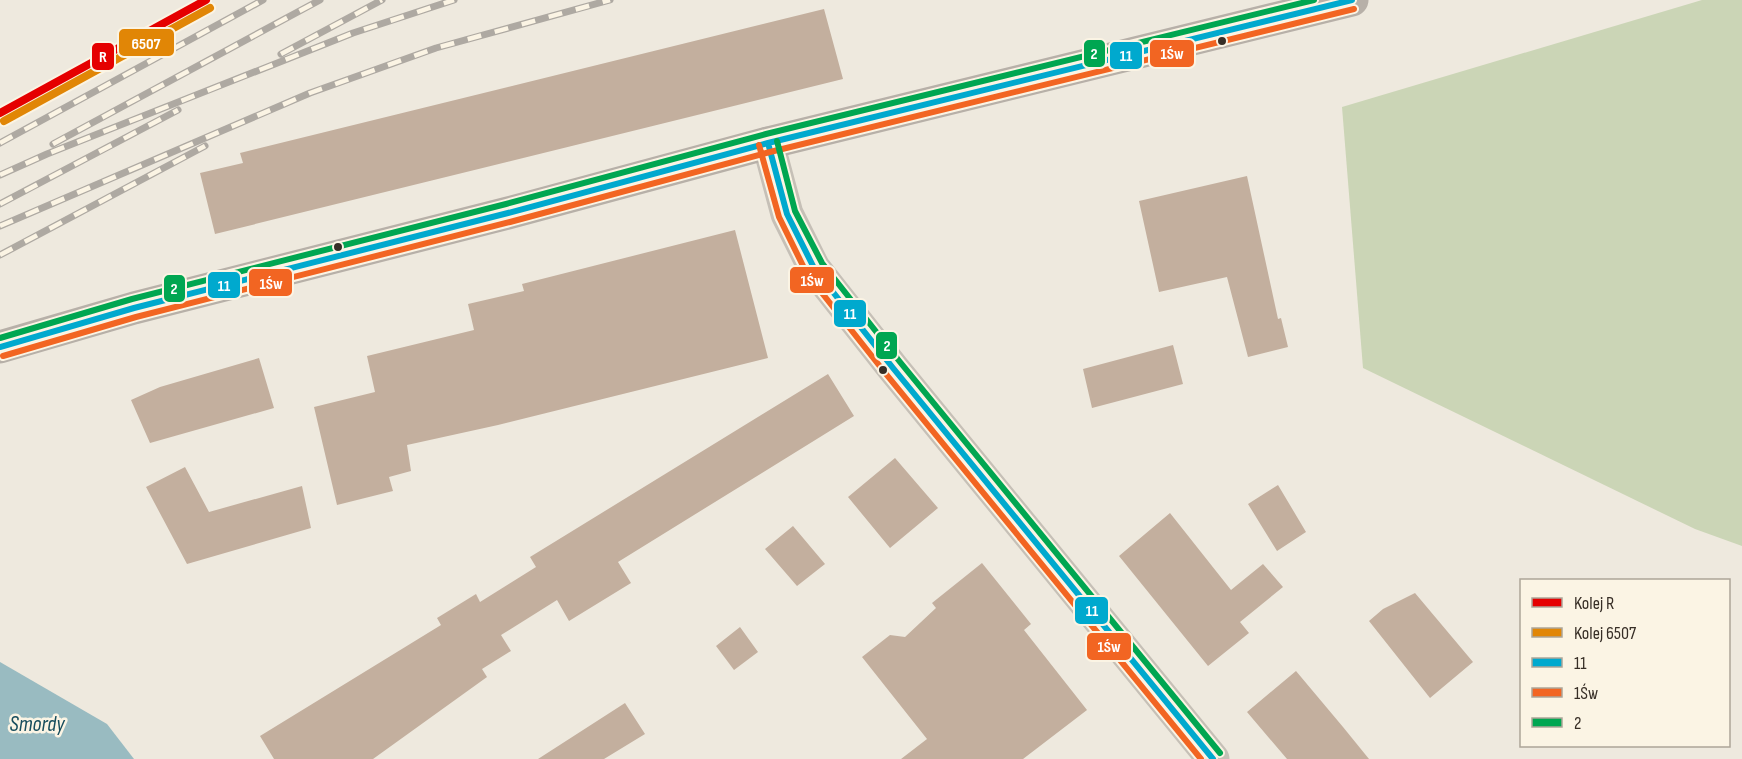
<svg xmlns="http://www.w3.org/2000/svg" width="1742" height="759" font-family="'Sofia Sans Condensed',sans-serif">
<style>
.green{fill:#cbd5b6}
.water{fill:#99bbc1}
.building{fill:#c3af9e}
.lines{fill:none;stroke-linecap:round;stroke-linejoin:round}
.tertiary{stroke:#c6c0b7;stroke-width:33}
.secondary{stroke:#b7b0a8;stroke-width:33}
.rail-casing{stroke:#aea9a2;stroke-width:7}
.rail{stroke:#fbf4e4;stroke-width:4.5;stroke-dasharray:14;stroke-linecap:butt}
.bus-1-casing{stroke:#fbf4e4;stroke-width:10}
.bus-2-casing{stroke:#fbf4e4;stroke-width:10}
.bus-3-casing{stroke:#fbf4e4;stroke-width:10}
.bus-1{stroke:#00a9ce;stroke-width:6}
.bus-2{stroke:#f26522;stroke-width:6}
.bus-3{stroke:#00a651;stroke-width:6}
.rail-1-casing{stroke:#fbf4e4;stroke-width:12}
.rail-2-casing{stroke:#fbf4e4;stroke-width:12}
.rail-1{stroke:#e50000;stroke-width:8}
.rail-2{stroke:#e18606;stroke-width:8}
.bus-dot{fill:#372e26;stroke:#fbf4e4;stroke-width:2}
.labels{text-anchor:middle;dominant-baseline:central;stroke-width:5;stroke-linejoin:round;paint-order:stroke}
.water-label{font-size:22px;font-style:italic;fill:#174d5d;stroke:#fbf4e4}
.line-badge{stroke:#fbf4e4;stroke-width:2}
.badge-label{font-size:16px;text-anchor:middle;font-weight:bold;fill:#fff}
</style>
<rect width="100%" height="100%" fill="#eee9de"/>
<!-- green -->
<path class="green" d="M1702,0H1742V546L1695,529L1363,368L1342,107Z"/>
<!-- water -->
<path class="water" d="M0,662L107,724L134,759H0Z"/>
<!-- building -->
<path class="building" d="M824,9L843,79L215,234L200,173L243,163L240,153Z
M1247,176L1278,319L1281,318L1288,347L1248,357L1227,277L1159,292L1139,201Z
M735,230L768,358L498,425L407,445L411,471L389,477L393,491L337,505L314,407L375,392L367,356L474,330L468,304L524,291L522,284Z
M1173,345L1183,384L1092,408L1083,369Z
M259,358L274,408L150,443L131,400L160,387Z
M828,374L854,416L618,562L631,583L569,621L557,600L501,635L511,651L482,669L487,677L373,759H274L260,736L441,625L437,618L476,594L480,602L536,567L530,557Z
M895,458L938,508L890,548L848,497Z
M185,467L209,512L302,486L311,528L187,564L146,487Z
M1278,485L1306,532L1277,551L1248,504Z
M1170,513L1231,590L1263,564L1283,587L1240,622L1249,633L1208,666L1119,556Z
M793,526L825,564L797,586L765,549Z
M982,563L1031,624L1024,630L1087,710L1023,759H901L927,739L862,657L890,635L905,637L936,608L932,603Z
M1415,593L1473,662L1430,698L1369,621L1383,609Z
M740,627L758,652L734,670L716,646Z
M1296,671L1343,727L1369,759H1287L1247,712Z
M625,703L645,734L604,759H538Z"/>
<g class="lines">
<!-- tertiary -->
<path class="tertiary" d="M768,143L787,214L814,268L893,368L1213,759"/>
<!-- secondary -->
<path class="secondary" d="M0,347L134,308L508,213L768,143L1352,0"/>
<!-- rail casing -->
<g class="rail-casing">
<path id="rail" d="M281,54L382,0
M0,143L263,0
M53,144L320,0
M0,175L47,154L353,33L454,0
M0,204L178,110
M0,226L310,93L436,48L610,0
M0,255L205,146"/>
</g>
<!-- rail -->
<use href="#rail" class="rail"/>
<!-- bus-1 casing -->
<g class="bus-1-casing">
<path id="bus-1" d="M768,143L787,214L814,268L893,368L1213,759
M0,347L134,308L508,213L768,143L1352,0"/>
</g>
<!-- bus-2 casing -->
<g class="bus-2-casing">
<path id="bus-2" d="M759,145L779,217L807,274L886,374L1201,759
M3,356L136,317L510,222L770,152L1354,9"/>
</g>
<!-- bus-3 casing -->
<g class="bus-3-casing">
<path id="bus-3" d="M777,141L795,211L822,263L900,362L1220,753
M0,338L132,299L506,204L766,134L1314,0"/>
</g>
<!-- bus-1 -->
<use href="#bus-1" class="bus-1"/>
<!-- bus-2 -->
<use href="#bus-2" class="bus-2"/>
<!-- bus-3 -->
<use href="#bus-3" class="bus-3"/>
<!-- rail-1 casing -->
<g class="rail-1-casing">
<path id="rail-1" d="M0,113L206,0"/>
</g>
<!-- rail-2 casing -->
<g class="rail-2-casing">
<path id="rail-2" d="M4,121L210,8"/>
</g>
<!-- rail-1 -->
<use href="#rail-1" class="rail-1"/>
<!-- rail-2 -->
<use href="#rail-2" class="rail-2"/>
</g>
<!-- markers -->
<g class="bus-dot">
<circle cx="1222" cy="41" r="5"/>
<circle cx="338" cy="247" r="5"/>
<circle cx="883" cy="370" r="5"/>
</g>
<g class="labels">
<!-- water labels -->
<g class="water-label">
<text x="37" y="724">Smordy</text>
</g>
</g>
<g class="line-badge">
<rect x="118" y="28" width="57" height="29" rx="6" fill="#e18606"/>
<rect x="1149" y="39" width="46" height="29" rx="6" fill="#f26522"/>
<rect x="1083" y="39" width="23" height="29" rx="6" fill="#00a651"/>
<rect x="1109" y="41" width="34" height="29" rx="6" fill="#00a9ce"/>
<rect x="91" y="42" width="24" height="29" rx="6" fill="#e50000"/>
<rect x="789" y="266" width="46" height="28" rx="6" fill="#f26522"/>
<rect x="248" y="268" width="45" height="29" rx="6" fill="#f26522"/>
<rect x="207" y="271" width="34" height="28" rx="6" fill="#00a9ce"/>
<rect x="163" y="274" width="23" height="29" rx="6" fill="#00a651"/>
<rect x="833" y="299" width="34" height="29" rx="6" fill="#00a9ce"/>
<rect x="875" y="331" width="23" height="29" rx="6" fill="#00a651"/>
<rect x="1074" y="596" width="35" height="29" rx="6" fill="#00a9ce"/>
<rect x="1086" y="632" width="46" height="29" rx="6" fill="#f26522"/>
</g>
<g class="badge-label">
<text x="146" y="49">6507</text>
<text x="1172" y="59">1Św</text>
<text x="1094" y="59">2</text>
<text x="1126" y="61">11</text>
<text x="103" y="62">R</text>
<text x="812" y="286">1Św</text>
<text x="271" y="289">1Św</text>
<text x="224" y="291">11</text>
<text x="174" y="294">2</text>
<text x="850" y="319">11</text>
<text x="887" y="351">2</text>
<text x="1092" y="616">11</text>
<text x="1109" y="652">1Św</text>
</g>
<!-- legend -->
<rect x="1520" y="579" width="210" height="168" fill="#fbf4e4" stroke="#ada598" stroke-width="1.5"/>
<rect x="1532" y="598" width="30" height="9" fill="#e50000" stroke="#ada598" stroke-width="1.5"/>
<text x="1574" y="609" font-size="18" fill="#372e26">Kolej R</text>
<rect x="1532" y="628" width="30" height="9" fill="#e18606" stroke="#ada598" stroke-width="1.5"/>
<text x="1574" y="639" font-size="18" fill="#372e26">Kolej 6507</text>
<rect x="1532" y="658" width="30" height="9" fill="#00a9ce" stroke="#ada598" stroke-width="1.5"/>
<text x="1574" y="669" font-size="18" fill="#372e26">11</text>
<rect x="1532" y="688" width="30" height="9" fill="#f26522" stroke="#ada598" stroke-width="1.5"/>
<text x="1574" y="699" font-size="18" fill="#372e26">1Św</text>
<rect x="1532" y="718" width="30" height="9" fill="#00a651" stroke="#ada598" stroke-width="1.5"/>
<text x="1574" y="729" font-size="18" fill="#372e26">2</text>
</svg>
